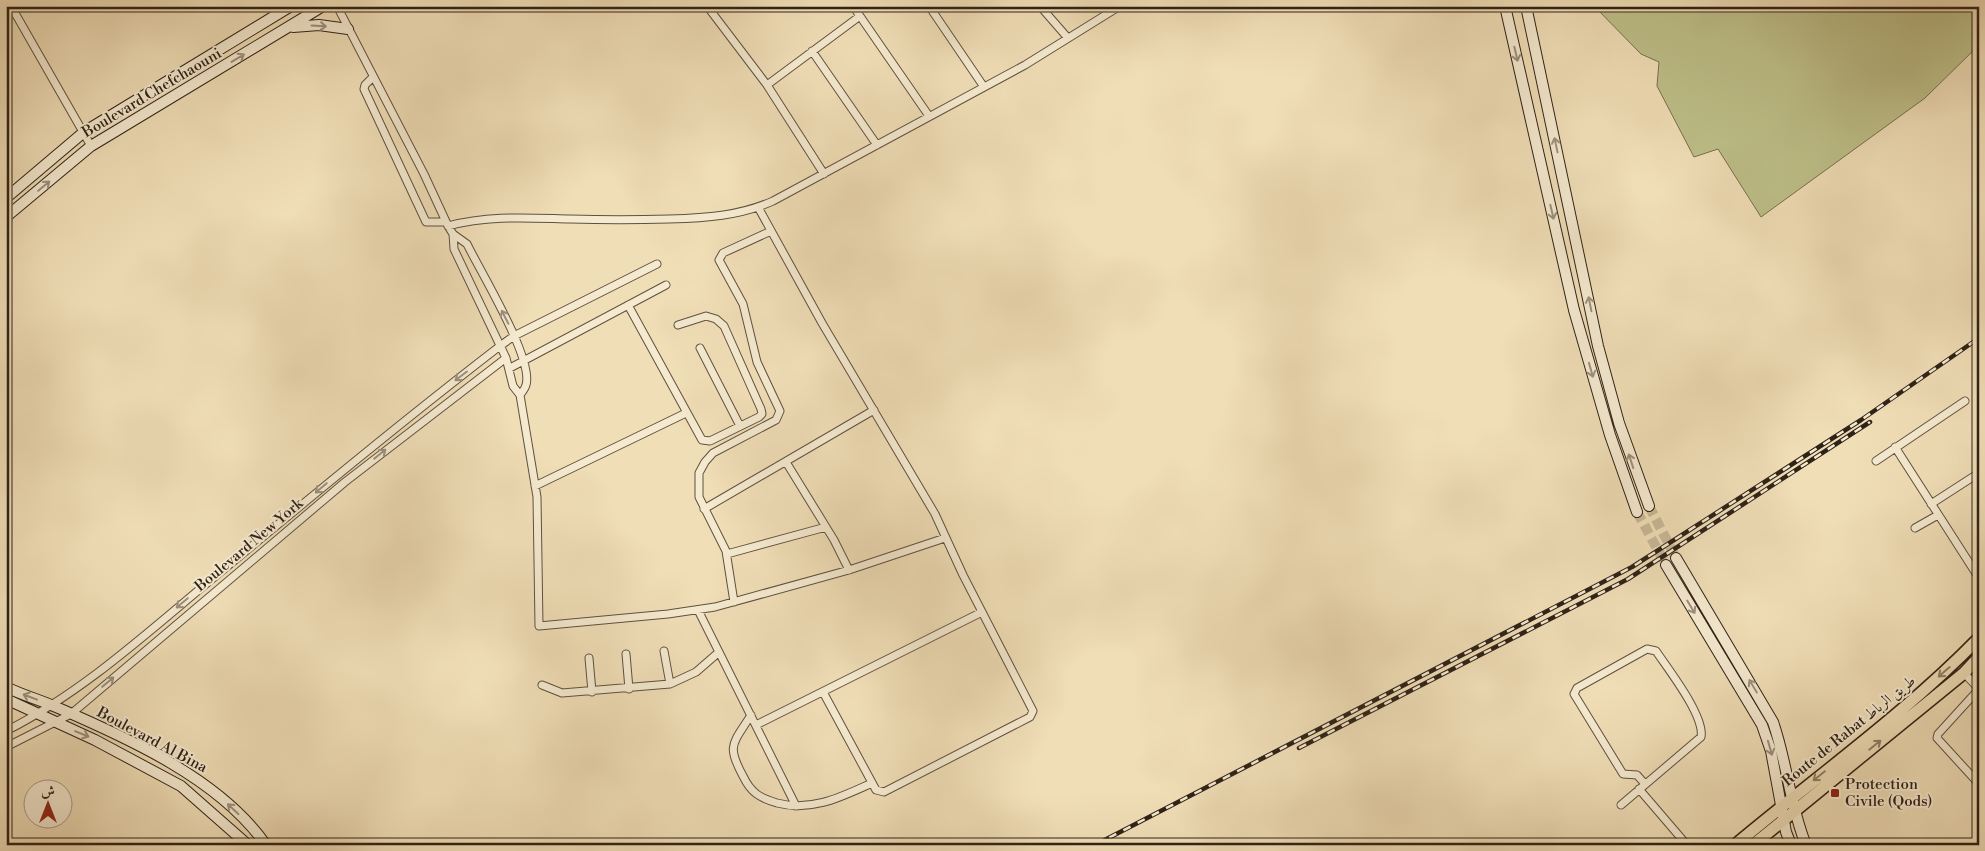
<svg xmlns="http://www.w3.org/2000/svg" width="1985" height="851" font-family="'Libre Bodoni',Amiri,serif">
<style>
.green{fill:#bec08a;stroke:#767150}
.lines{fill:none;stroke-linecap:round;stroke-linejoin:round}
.secondary-tunnel{stroke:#c9b897;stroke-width:10;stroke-dasharray:10 5;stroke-linecap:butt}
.street-casing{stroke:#5f513f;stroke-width:9}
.secondary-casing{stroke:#2f2217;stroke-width:12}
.primary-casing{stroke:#2f2217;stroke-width:14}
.street{stroke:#f5ead0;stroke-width:7}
.secondary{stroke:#f5ead0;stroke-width:10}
.primary{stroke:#f0deb7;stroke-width:11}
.rail-casing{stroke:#2f2217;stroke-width:4.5}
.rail{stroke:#f5ead0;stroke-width:2.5;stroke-dasharray:8;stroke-linecap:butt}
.oneway{stroke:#9c907d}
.oneway2{stroke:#908067}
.poi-dot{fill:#8f2418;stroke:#f5ead0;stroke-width:2}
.labels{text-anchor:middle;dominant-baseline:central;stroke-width:4;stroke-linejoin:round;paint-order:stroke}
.street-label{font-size:15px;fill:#2f2217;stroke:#f5ead0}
.poi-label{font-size:15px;fill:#2f2217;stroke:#f5ead0;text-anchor:start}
</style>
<rect width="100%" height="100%" fill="#f0deb7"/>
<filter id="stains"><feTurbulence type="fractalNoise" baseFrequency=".004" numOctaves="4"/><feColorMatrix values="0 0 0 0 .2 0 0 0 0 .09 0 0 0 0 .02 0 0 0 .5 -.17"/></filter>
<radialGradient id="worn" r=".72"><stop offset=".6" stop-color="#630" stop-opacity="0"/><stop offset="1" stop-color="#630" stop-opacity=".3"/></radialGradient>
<!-- green -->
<path class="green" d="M1594,6H1979V45L1925,98L1761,217L1718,149L1694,157L1657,86L1659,62L1641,54Z"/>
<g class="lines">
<!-- secondary-tunnel -->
<path class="secondary-tunnel" d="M1649,506L1676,558
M1637,512L1666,565"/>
<!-- street casing -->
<g class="street-casing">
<path id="street" d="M11,6L91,146
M337,6L424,174L448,226L453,234L467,244C480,271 534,359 526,385C525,389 522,392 520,395
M707,6L767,85L824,174
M853,6L929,116
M929,6L984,87
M1040,6L1067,37
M812,51L877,145
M373,77L365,85L364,89L426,222H446
M767,85L860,16
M758,207L822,323L935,514L963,575L1033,711L1030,717L884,792L876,790L823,692
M448,226C489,215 528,218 570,219C603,220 636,220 669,219C706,218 739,216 773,201L1025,65L1120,6
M453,234L454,249L506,358L513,386L520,395L537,497L539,626L668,614L715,607L849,570L945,538
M628,305L702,440L710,441L759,417L762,414L761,409L724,326L716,319L706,316L678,325
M700,348L740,426
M510,368L666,285
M1895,447L1979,578
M1876,461L1965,401
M786,462L834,540L849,570
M535,486L686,413
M1931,504L1979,473
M704,509L874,410
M1915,528L1938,515
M727,554L826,527
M734,602L726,551L699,497V473L705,462L713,453L776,420L780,411L757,362L743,304L719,260L723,253L771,231
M698,610L796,806
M664,651L670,684
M626,654L629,689
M589,658L592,692
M1964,673L1979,689
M542,685L562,693L670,684L696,672L719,652
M1979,689L1938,734L1937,738L1979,784
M751,715C733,744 726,745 743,776C751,793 760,798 777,803C812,812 841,797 872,783
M756,725L982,612
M6,731C85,691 150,630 218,574C311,497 404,420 500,346L514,336L657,264
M6,747L71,714L345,482L506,358
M1639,789L1687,845
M1621,805L1701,737C1705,716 1668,669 1656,651L1647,649L1577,688L1574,694L1623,774L1637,775L1645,784"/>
</g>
<!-- secondary casing -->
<g class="secondary-casing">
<path id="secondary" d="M1505,6L1574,310L1610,435L1637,512
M1526,6L1598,346L1619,423L1649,506
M293,27L319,25L348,29
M6,198L84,132L291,6
M6,217L91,146L323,6
M1676,558L1773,722C1787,762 1790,806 1806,845
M1666,565L1762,725L1771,751L1786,832L1791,845
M6,687C22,695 40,700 56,707C128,738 220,779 266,845
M6,699L95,740L181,786L248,845"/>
</g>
<!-- primary casing -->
<g class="primary-casing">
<path id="primary" d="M1735,845C1816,777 1905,714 1979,638
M1753,845L1964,673L1979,657"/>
</g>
<!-- street -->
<use href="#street" class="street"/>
<!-- secondary -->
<use href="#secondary" class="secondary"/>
<!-- primary -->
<use href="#primary" class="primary"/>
<!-- rail casing -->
<g class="rail-casing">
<path id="rail" d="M1299,748L1628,579L1870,422
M1095,845L1632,567L1861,420L1979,338"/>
</g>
<!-- rail -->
<use href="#rail" class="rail"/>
</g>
<!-- one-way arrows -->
<defs><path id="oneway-shaft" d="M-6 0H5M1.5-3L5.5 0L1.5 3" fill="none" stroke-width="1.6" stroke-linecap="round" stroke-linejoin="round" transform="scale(1.25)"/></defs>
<g class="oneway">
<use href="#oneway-shaft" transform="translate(319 26) rotate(3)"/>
<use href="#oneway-shaft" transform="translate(1516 54) rotate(77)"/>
<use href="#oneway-shaft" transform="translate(238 58) rotate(-31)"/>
<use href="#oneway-shaft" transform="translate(1556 145) rotate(-102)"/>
<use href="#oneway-shaft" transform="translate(44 186) rotate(-40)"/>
<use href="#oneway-shaft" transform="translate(1552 212) rotate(77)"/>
<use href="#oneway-shaft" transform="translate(1590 304) rotate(-101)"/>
<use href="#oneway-shaft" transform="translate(505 317) rotate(-117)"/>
<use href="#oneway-shaft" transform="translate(1591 370) rotate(74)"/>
<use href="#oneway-shaft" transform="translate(461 376) rotate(143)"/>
<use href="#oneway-shaft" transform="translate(380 454) rotate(-39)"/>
<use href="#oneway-shaft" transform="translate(1631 461) rotate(-108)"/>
<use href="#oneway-shaft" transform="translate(321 488) rotate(140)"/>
<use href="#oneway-shaft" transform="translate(182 603) rotate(140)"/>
<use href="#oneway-shaft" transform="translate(1691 607) rotate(59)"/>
<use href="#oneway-shaft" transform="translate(108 682) rotate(-40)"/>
<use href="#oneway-shaft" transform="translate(1753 686) rotate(-121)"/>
<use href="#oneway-shaft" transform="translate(30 697) rotate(-159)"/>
<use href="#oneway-shaft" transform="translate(82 734) rotate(22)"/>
<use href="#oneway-shaft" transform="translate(1770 748) rotate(74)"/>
<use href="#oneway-shaft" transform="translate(233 809) rotate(-137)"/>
</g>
<g class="oneway2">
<use href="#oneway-shaft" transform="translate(1944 672) rotate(139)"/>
<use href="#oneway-shaft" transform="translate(1875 745) rotate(-39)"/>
<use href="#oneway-shaft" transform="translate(1819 776) rotate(141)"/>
</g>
<!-- markers -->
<rect class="poi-dot" x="1830" y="788" width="10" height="10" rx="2.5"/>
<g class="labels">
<!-- street labels -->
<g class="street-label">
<text transform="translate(152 93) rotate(-31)">Boulevard Chefchaouni</text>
<text transform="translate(249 545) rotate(-40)">Boulevard New York</text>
<text transform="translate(1849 731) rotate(-39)">Route de Rabat طريق الرباط</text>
<text transform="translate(152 740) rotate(28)">Boulevard Al Bina</text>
</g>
<!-- poi labels -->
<g class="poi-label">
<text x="1845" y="784">Protection<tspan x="1845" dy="17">Civile (Qods)</tspan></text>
</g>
</g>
<!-- margin -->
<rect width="1985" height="851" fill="none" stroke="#f0deb7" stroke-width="25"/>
<rect x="8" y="8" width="1970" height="836" fill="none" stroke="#2f2217" stroke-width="2.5"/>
<rect x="12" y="12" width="1960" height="826" fill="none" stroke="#2f2217"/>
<!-- north arrow -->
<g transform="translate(48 804)"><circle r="24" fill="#f5ead0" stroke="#a69a86"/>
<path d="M0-4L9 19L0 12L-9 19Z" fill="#8f2418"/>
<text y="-8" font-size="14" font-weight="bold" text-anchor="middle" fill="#2f2217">ش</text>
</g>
<rect width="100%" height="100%" filter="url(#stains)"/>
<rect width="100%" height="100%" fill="url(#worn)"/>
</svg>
